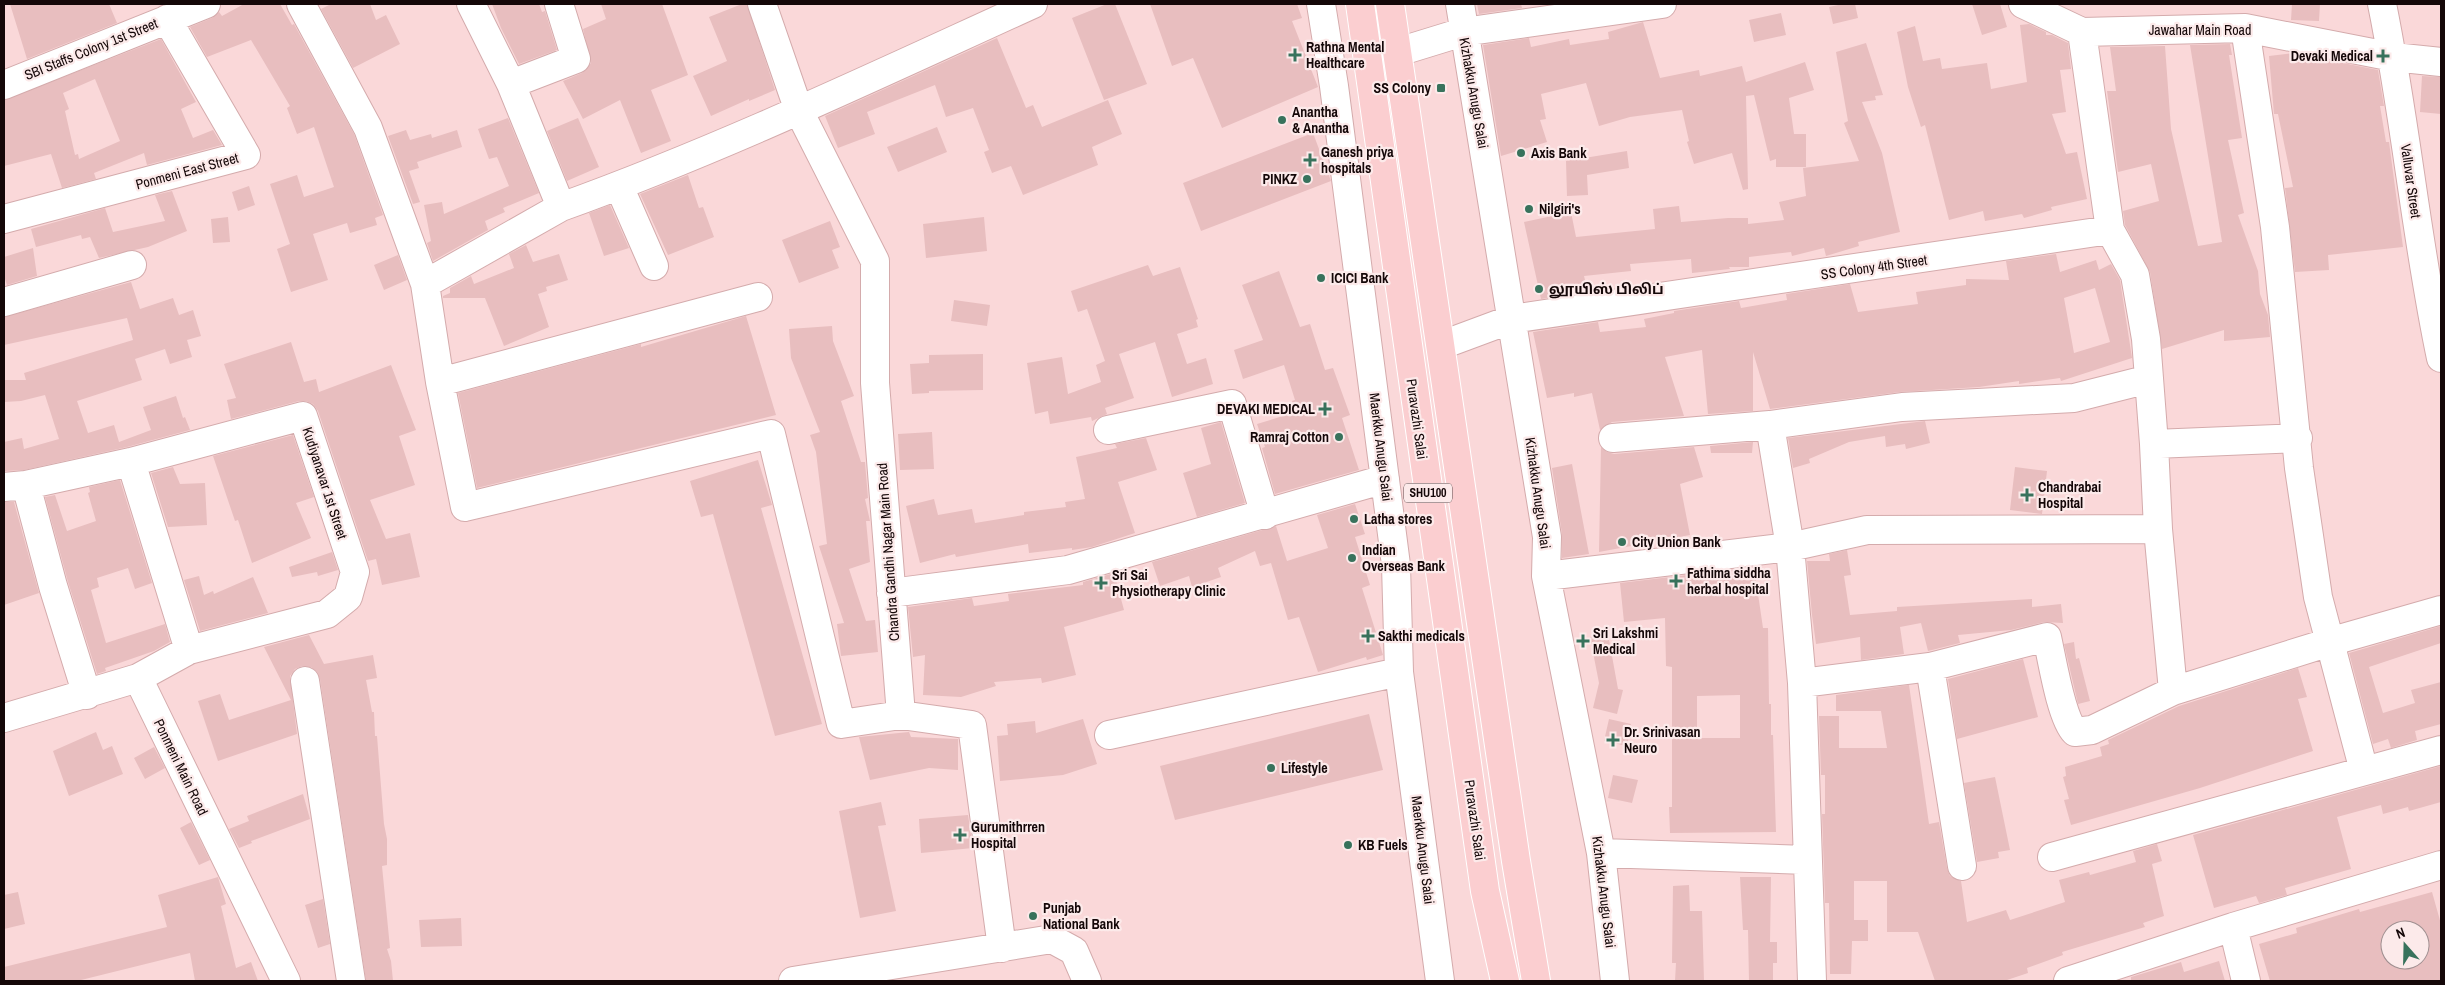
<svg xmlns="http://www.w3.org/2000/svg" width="2445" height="985" font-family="'Archivo Narrow','Noto Sans Tamil',sans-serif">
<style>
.building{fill:#e8bebf;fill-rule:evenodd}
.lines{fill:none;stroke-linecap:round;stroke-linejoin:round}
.minor-casing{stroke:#d4abac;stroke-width:30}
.major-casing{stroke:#fff;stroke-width:30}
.minor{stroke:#fff;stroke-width:28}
.major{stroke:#fbced0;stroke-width:28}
.poi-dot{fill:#38725c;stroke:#fceaea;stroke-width:2}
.labels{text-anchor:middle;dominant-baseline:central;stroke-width:4.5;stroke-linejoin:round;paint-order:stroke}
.shield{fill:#fceaea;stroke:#5a4b4c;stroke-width:1}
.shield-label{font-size:12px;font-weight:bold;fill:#140708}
.street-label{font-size:14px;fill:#140708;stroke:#fceaea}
.poi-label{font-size:14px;font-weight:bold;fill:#140708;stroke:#fceaea;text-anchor:start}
</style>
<rect width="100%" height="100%" fill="#fad8d9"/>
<!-- building -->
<path class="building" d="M10,4H109L117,23L27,59Z
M244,4H280L292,25L294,24L354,134L383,215L375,218L377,225L350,233L347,223L313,234L328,280L291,292L277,249L290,244L270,184L297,175L304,197L334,187L314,127L297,134L287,108L290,106L251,40L207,57L190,27L212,18L219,12L222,16Z
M331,4H370L376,20L386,15L400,44L353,68L321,9Z
M492,4H539L542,12L545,11L557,50L519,64L501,28Z
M601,4H662L688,75L651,90L671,141L641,153L620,100L583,119L563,81L582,73L591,63L583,29L606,19Z
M742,4H747L775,90L749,101V99L711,116L693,76L727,61L709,17Z
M1107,4H1115L1147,84L1104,100L1072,18Z
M1150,4H1297L1302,18L1292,21L1318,87L1222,128L1193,58L1172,66Z
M1477,4H1521L1522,8L1479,14Z
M1843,4H1855L1858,18L1833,24L1829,7Z
M1972,4H2000L2007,27L1982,35Z
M2292,4H2320L2319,21L2291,20Z
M1781,13L1786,35L1754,42L1749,20Z
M1643,22L1660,78L1699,70L1700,76L1742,66L1746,82L1805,62L1814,90L1789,98L1794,134H1806V167H1776V159L1770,161L1754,95L1746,96L1748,189L1743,190L1732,153L1694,164L1687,142L1689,141L1682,110L1630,117L1599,126L1586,83L1541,94L1546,119L1540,120L1547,142L1501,156L1483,45L1529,38L1531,47L1569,39L1570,45L1609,39L1608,32Z
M2029,24L2046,32V35H2052L2068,43L2071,69L2060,70L2066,112L2052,114L2066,154L2077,152L2087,199L2051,207L2052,210L2024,218L2022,214L1985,221L1983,211L1949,220L1925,125L1921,127L1908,87L1897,32L1915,26L1923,61L1940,58L1942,69L1987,63L1991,89L2027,82L2020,25Z
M997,38L1026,108L1033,105L1042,127L1108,100L1122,134L1092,147L1098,165L1023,195L1011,166L992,173L984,152L989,150L973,108L946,117L935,85L867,112L875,134L838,148L825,116Z
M161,39L196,102L181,109L193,138L213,130L222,145L147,165L144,153L94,173L96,179L62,188L51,154L4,166V100ZM95,79L120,141L79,159L78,154L75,155L65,111L69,109L63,93Z
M1866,43L1883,95L1875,96L1876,100L1862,102L1882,153L1900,232L1858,242L1859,246L1826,256L1824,248L1792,256L1791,252L1749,257V267H1729L1730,269L1692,273L1691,259L1630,264L1631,271L1584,276L1586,284H1582L1583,293L1541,299L1524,222L1571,212L1576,237L1655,229L1653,209L1679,206L1681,222L1728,218H1748V224L1784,220L1779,202L1806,196L1803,168L1859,161L1844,123L1848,121L1836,52Z
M2230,44L2232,55H2229L2242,138L2228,140L2244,213L2238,215L2258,271L2260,294L2268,315L2270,337L2224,341V330L2162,349L2150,272L2125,225L2123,211L2159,201L2151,164L2118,172L2107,91H2116L2110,47L2165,46L2171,129L2198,246L2222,242L2190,45Z
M2293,53L2378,70L2384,106H2380L2386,142H2389L2403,247L2328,255L2329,270L2295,272L2285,188L2293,187L2278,114H2274L2269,56Z
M2422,76L2441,77V114L2420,112Z
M508,118L539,193L503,208L505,212L485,221L488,230L433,261L427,243L431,241L424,205L442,202L444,214L509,186L497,157L489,159L478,129Z
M578,118L599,167L567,181L547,131Z
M937,127L947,152L898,172L887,147Z
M406,130L410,140L431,134L432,138L457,130L462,147L417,162L419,168L409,171L420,202L413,204L388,136Z
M1313,133L1331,181L1201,231L1183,183Z
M1627,151L1629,168L1587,175L1588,195L1567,196L1566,161Z
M688,175L699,208L703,207L714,237L668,255L640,194Z
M249,186L255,205L238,211L232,192Z
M172,191L187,231L148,247L99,258L90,237L82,239L81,235L36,247L31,229L105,208L113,232L165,221L155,195Z
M610,205L629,248L604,256L589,213Z
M228,217L230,242L213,243L211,219Z
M984,217L987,251L926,258L923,224Z
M830,221L840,247L832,250L839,268L799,283L782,240Z
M526,245L533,262L559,254L568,280L546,287L547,291L538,294L549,327L504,346L485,298H443V296L450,293V288L471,276L474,284L514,268L509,254Z
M33,248L37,276L7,285L4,276V257Z
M2056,254L2060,272L2096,260L2099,270L2111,264L2120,280L2132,358L2061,381L2060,378L2019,384V381L1979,387L1900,392L1770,409L1753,352V411L1708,414L1702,350L1665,357L1684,416L1612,422L1600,430L1592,393L1574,397V393L1547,398L1533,332L1598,322L1600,332L1646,327L1644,319L1674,313V311L1739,301L1741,308L1787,300L1786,294L1850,284L1858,312L1918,304L1916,292L1966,285V279L2009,280L2006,261ZM2095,288L2110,342L2074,353L2064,298Z
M398,255L407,280L384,290L374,265Z
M1148,265L1153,276L1180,267L1198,319L1196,320L1198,327L1177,334L1187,364L1206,358L1213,384L1172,397L1155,342L1119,354L1134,398L1105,408L1107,414L1092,421L1091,417L1050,424L1048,411L1035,414L1027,363L1062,357L1068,394L1101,382L1096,365L1105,361L1087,309L1078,312L1071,291Z
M1279,271L1300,327L1310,324L1325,370L1333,368L1350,415L1342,418L1359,470L1275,494L1262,448L1265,447L1257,424L1296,412L1292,401L1295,400L1284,365L1243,379L1234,350L1263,340L1242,285Z
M131,282L140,309L173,298L179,315L193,310L201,336L187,340L192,357L170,364L165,349L135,359L142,380L77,401L88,433L114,425L119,442L151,430L143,407L176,396L183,418L185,417L190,430L127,447L24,470L5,471L4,442L22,438L24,449L59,439L45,395L21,401L4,402V380H26L24,373L133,340L127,318L4,345V317Z
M954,300L990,305L987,326L951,321Z
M746,316L776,415L477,488L458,393L641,344V347Z
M832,326L833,341L854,396L841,401L861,462H865L868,498L865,499L870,521H866L870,562L849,569L866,621L875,620L878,652L841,656L837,624L844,623L819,546L827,544L816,452L810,435L820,432L791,358L789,329Z
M291,342L304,382L316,379L319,392L391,365L416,430L399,436L415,485L370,500L386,539L410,533L420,577L382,585L376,559L368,561L318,411L313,404L306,401H299L231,419L227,400L236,398L224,364Z
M983,354V390L929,391V393L912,394L910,364L929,363V355Z
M1925,421L1930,443L1906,449L1905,444L1886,447L1885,436L1849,442L1809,459L1810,463L1793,468L1788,438Z
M1221,422L1245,503L1197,517L1183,473L1211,464L1201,428Z
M932,432L934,469L900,470L898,434Z
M293,435L314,497L296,503L311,538L252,563L238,520L235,521L213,456Z
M1146,438L1157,470L1118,482L1135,533L1092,547L1072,550V548L1029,553L1028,544L956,557L955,554L920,563L906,506L934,499L938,515L972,509L975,523L1024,515V512L1066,507L1065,502L1085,499L1076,457L1117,448L1115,444Z
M1753,442L1752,453H1711L1710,446Z
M1601,447L1607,452L1614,454L1694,447L1703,477L1680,484L1690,535L1599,552Z
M758,460L772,505L761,508L822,724L775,736L713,514L701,517L690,481Z
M1572,464L1589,554L1562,558V534L1552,468Z
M173,467L180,484L205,483L207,525L168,527L151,473Z
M2015,467L2047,471L2042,514L2010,510Z
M120,480L152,583L135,589L128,568L97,578L99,587L91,590L106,643L165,624L170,642L154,651L105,668L106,671L97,674L68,582L45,497L55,495L67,531L96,521L88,493L90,492L89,487Z
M4,502H14L39,593L4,605Z
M1355,504L1365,534L1355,537L1370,585L1362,588L1383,655L1367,660L1366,657L1318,672L1299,617L1288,620L1271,563L1260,566L1255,551L1218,568L1221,577L1192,587L1189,576L1160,586L1152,562L1276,526L1287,561L1328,548L1317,515Z
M1847,550L1851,575L1844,576L1850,615L1897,611V607L1914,606L2032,599V607L2061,604L2063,623L2044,622L2011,630L1958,635L1960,643L1928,651L1921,623L1900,627L1904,654L1861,660L1860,637L1816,644L1812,615L1807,561H1830L1829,554Z
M332,552L338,570L318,576L317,572L292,577L289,567Z
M1754,567L1763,628H1768L1769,704H1771V735H1773L1776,832L1670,833L1669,807H1672V667L1666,666L1665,618L1624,622L1620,583ZM1740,695V738H1697V696Z
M1114,573L1124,610L1064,627L1076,675L1042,683L1041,678L994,682L996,686L961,697L923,695L925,655L913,657L908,607L972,598L974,606L1009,601L1008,594L1083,585V582Z
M199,576L204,595L213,591L214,594L253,577L268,613L200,631L184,580Z
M2441,626V643L2369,667L2383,713L2415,703L2411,690L2441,682V724L2415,731L2417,740L2391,748L2388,739L2373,744L2349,653Z
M1608,634L1618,689L1623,690L1617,714L1593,708L1599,683L1590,637Z
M309,635L324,664L373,655L377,678L366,680L372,712H374L375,736H377L384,824L387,839V865L382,866L390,948L387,949L391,961L393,981H366L320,679L317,672L311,667L302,666L295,669L290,676L297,734L218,761L198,701L220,694L229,720L291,700L264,647Z
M2074,642L2076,659L2079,658L2090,701L2078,704L2064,644Z
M2023,659L2038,717L1957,739L1948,679Z
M2298,668L2307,697L2298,699L2313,751L2200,788L2071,825L2064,800L2069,799L2063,777L2066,776L2065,767L2102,756L2100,747L2109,744L2108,740L2179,706Z
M1909,685L1929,824L1939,822L1947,868L1950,876L1961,881L1967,922L2006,910L2010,920L2065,902L2059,880L2089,872L2090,875L2136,862L2133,851L2157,844L2162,861L2152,864L2164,916L2143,923L2145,927L2062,952L2063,955L2027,968L2028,973L2004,981H1935L1918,932H1887V881H1854V920H1868V941H1852L1851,974H1830L1829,903H1825L1822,814H1825V775H1821L1819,716H1839V748H1887L1881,711H1836V695Z
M1369,714L1383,770L1175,820L1160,766Z
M1083,719L1097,764L1063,775L1000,781L997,736L1008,735L1007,724L1035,721L1036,733Z
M1609,719L1631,724L1627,746L1604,741Z
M96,732L103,750L112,746L123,774L69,796L53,751Z
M909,732L911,737L958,739V770L929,768L870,780L859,737Z
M154,747L165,768L145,779L134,758Z
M2441,766V802L2409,811L2408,807L2383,814L2381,805L2337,817L2351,869L2285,888L2287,895L2259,903L2256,896L2214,908L2193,835Z
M1613,775L1638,780L1632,803L1608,798Z
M1995,777L2010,850L1998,852L1999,858L1977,862L1964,783Z
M303,794L310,819L251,841L252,843L239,848L229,829L249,821L247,816Z
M881,802L886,825L878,826L896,911L860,918L839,811Z
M968,815L973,848L921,853L919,819Z
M191,822L210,860L199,865L180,828Z
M218,877L226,904L221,906L236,968L251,962L258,981H195L190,953L77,981H4V967L167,927L158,895Z
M1740,877H1771L1770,942H1777V963H1773V981H1749L1748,930H1743Z
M1689,885L1690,911H1702L1704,981H1675L1676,963H1672L1673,886Z
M18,892L25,924L4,929V895Z
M2432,892L2441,924V981H2270L2259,944L2297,933L2296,928L2359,909L2360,912ZM2390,930H2420V960H2390Z
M323,899L330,944L318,948L305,905Z
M461,918L462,946L421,947L419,920Z
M2219,961L2225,981H2131V977L2181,962L2184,972Z"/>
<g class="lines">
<!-- minor casing -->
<g class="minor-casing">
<path id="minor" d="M301,4L368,128L425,284
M471,4L511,84
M559,4L576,59L511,84L561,207C722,149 877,75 1033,4
M762,4L799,111L875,261V383L901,715L972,725L1002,948
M1321,4L1334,86L1396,565L1399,672L1440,981
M1460,4L1547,537L1546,576L1601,853L1615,981
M2023,4L2082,32L2245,28L2393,57L2441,62
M2382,4C2406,121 2416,241 2441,358
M2245,28L2275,227L2299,468L2318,597L2364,771
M1398,52L1463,32L1662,4
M4,85L206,4
M619,186L654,266
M4,219L246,155L167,19
M2110,230L2135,275L2146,339L2154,444L2158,529
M758,297L440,382L465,507L771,434L841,724L901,715
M4,302L132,265
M1442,345L1512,319L2110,230L2082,32
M440,382L425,284L561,207
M1770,425L1790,547L1802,683L1812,981
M1108,430L1232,404L1265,515
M1613,438L1770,425L1902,407L2074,398L2149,379
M2154,444L2298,438
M131,462L189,650
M26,485L53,586L87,695
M4,487L26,485L131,462L303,416L355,572L348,597L327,614L189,650L138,678
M1546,576L1790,547L1867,530L2158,529L2173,691L2343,638L2441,610
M891,593L1068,570L1385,479
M1930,667L1962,866
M305,681L351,981
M1802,683L1930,667L2047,637C2052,659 2061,718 2075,732L2092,730L2173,691
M4,718L138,678L286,981
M1109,735L1399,672
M1601,853L1807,860
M2052,857L2441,750
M2233,927L2246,981
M793,981L1052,939L1074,951L1087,981
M2068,981L2233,927L2441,865"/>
</g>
<!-- major casing -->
<g class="major-casing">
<path id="major" d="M1360,4L1485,891L1505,981
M1390,4L1516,861L1536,981"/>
</g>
<!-- minor -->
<use href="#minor" class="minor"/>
<!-- major -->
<use href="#major" class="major"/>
</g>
<!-- markers -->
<g class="poi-dot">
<path d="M1292.5 47.5h5v5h5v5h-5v5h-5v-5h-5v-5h5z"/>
<path d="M2380.5 48.5h5v5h5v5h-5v5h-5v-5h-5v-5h5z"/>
<rect x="1436" y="83" width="10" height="10" rx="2.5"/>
<circle cx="1282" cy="120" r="5"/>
<circle cx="1521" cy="153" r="5"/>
<path d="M1307.5 152.5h5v5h5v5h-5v5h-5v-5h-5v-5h5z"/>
<circle cx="1307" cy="179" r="5"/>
<circle cx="1529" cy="209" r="5"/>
<circle cx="1321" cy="278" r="5"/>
<circle cx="1539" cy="289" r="5"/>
<path d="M1322.5 401.5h5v5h5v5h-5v5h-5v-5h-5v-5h5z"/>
<circle cx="1339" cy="437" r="5"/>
<path d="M2024.5 487.5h5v5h5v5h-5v5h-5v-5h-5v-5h5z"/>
<circle cx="1354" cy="519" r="5"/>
<circle cx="1622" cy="542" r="5"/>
<circle cx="1352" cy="558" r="5"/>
<path d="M1673.5 573.5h5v5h5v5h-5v5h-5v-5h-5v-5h5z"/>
<path d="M1098.5 575.5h5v5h5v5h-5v5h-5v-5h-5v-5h5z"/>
<path d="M1365.5 628.5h5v5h5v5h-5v5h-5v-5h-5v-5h5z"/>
<path d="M1580.5 633.5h5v5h5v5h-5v5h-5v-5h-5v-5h5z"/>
<path d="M1610.5 732.5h5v5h5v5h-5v5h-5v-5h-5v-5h5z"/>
<circle cx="1271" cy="768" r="5"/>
<path d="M957.5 827.5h5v5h5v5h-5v5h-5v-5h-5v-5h5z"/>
<circle cx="1348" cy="845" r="5"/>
<circle cx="1033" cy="916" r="5"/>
</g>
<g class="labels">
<!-- shield labels -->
<rect class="shield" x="1404" y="483.5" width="48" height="19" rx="4"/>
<g class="shield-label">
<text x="1428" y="493">SHU100</text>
</g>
<!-- street labels -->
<g class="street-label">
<text x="2200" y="30">Jawahar Main Road</text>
<text transform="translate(91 49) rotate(-22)">SBI Staffs Colony 1st Street</text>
<text transform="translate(1474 93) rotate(80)">Kizhakku Anugu Salai</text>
<text transform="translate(187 171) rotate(-15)">Ponmeni East Street</text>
<text transform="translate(2411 181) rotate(82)">Valluvar Street</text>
<text transform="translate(1874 267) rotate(-8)">SS Colony 4th Street</text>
<text transform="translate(1417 419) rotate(82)">Puravazhi Salai</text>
<text transform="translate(1381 447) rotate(83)">Maerkku Anugu Salai</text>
<text transform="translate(325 483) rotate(72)">Kudiyanavar 1st Street</text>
<text transform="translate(1538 493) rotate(82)">Kizhakku Anugu Salai</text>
<text transform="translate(888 552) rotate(-94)">Chandra Gandhi Nagar Main Road</text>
<text transform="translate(181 767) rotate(64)">Ponmeni Main Road</text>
<text transform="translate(1475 820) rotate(82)">Puravazhi Salai</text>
<text transform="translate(1423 850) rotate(83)">Maerkku Anugu Salai</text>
<text transform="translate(1604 892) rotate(83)">Kizhakku Anugu Salai</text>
</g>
<!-- poi labels -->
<g class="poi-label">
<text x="1306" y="47">Rathna Mental<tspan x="1306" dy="16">Healthcare</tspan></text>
<text x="2373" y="56" text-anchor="end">Devaki Medical</text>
<text x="1431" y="88" text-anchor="end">SS Colony</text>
<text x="1292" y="112">Anantha<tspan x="1292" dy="16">&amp; Anantha</tspan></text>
<text x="1321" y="152">Ganesh priya<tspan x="1321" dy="16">hospitals</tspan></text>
<text x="1531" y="153">Axis Bank</text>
<text x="1297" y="179" text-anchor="end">PINKZ</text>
<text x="1539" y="209">Nilgiri's</text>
<text x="1331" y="278">ICICI Bank</text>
<text x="1549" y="289">லூயிஸ் பிலிப்</text>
<text x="1315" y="409" text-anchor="end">DEVAKI MEDICAL</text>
<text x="1329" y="437" text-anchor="end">Ramraj Cotton</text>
<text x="2038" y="487">Chandrabai<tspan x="2038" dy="16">Hospital</tspan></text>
<text x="1364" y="519">Latha stores</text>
<text x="1632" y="542">City Union Bank</text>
<text x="1362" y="550">Indian<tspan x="1362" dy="16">Overseas Bank</tspan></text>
<text x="1687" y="573">Fathima siddha<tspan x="1687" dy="16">herbal hospital</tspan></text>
<text x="1112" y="575">Sri Sai<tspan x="1112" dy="16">Physiotherapy Clinic</tspan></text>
<text x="1593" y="633">Sri Lakshmi<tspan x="1593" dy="16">Medical</tspan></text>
<text x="1378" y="636">Sakthi medicals</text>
<text x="1624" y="732">Dr. Srinivasan<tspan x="1624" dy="16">Neuro</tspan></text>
<text x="1281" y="768">Lifestyle</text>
<text x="971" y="827">Gurumithrren<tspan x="971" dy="16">Hospital</tspan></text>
<text x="1358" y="845">KB Fuels</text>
<text x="1043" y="908">Punjab<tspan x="1043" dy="16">National Bank</tspan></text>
</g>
</g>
<!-- border -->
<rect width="2445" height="985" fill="none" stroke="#140708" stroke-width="10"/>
<!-- north arrow -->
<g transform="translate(2405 945) rotate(340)"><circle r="24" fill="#fceaea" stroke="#9f8f90"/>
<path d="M0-4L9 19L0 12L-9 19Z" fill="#38725c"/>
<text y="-8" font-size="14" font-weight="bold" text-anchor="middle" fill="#140708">N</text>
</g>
</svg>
